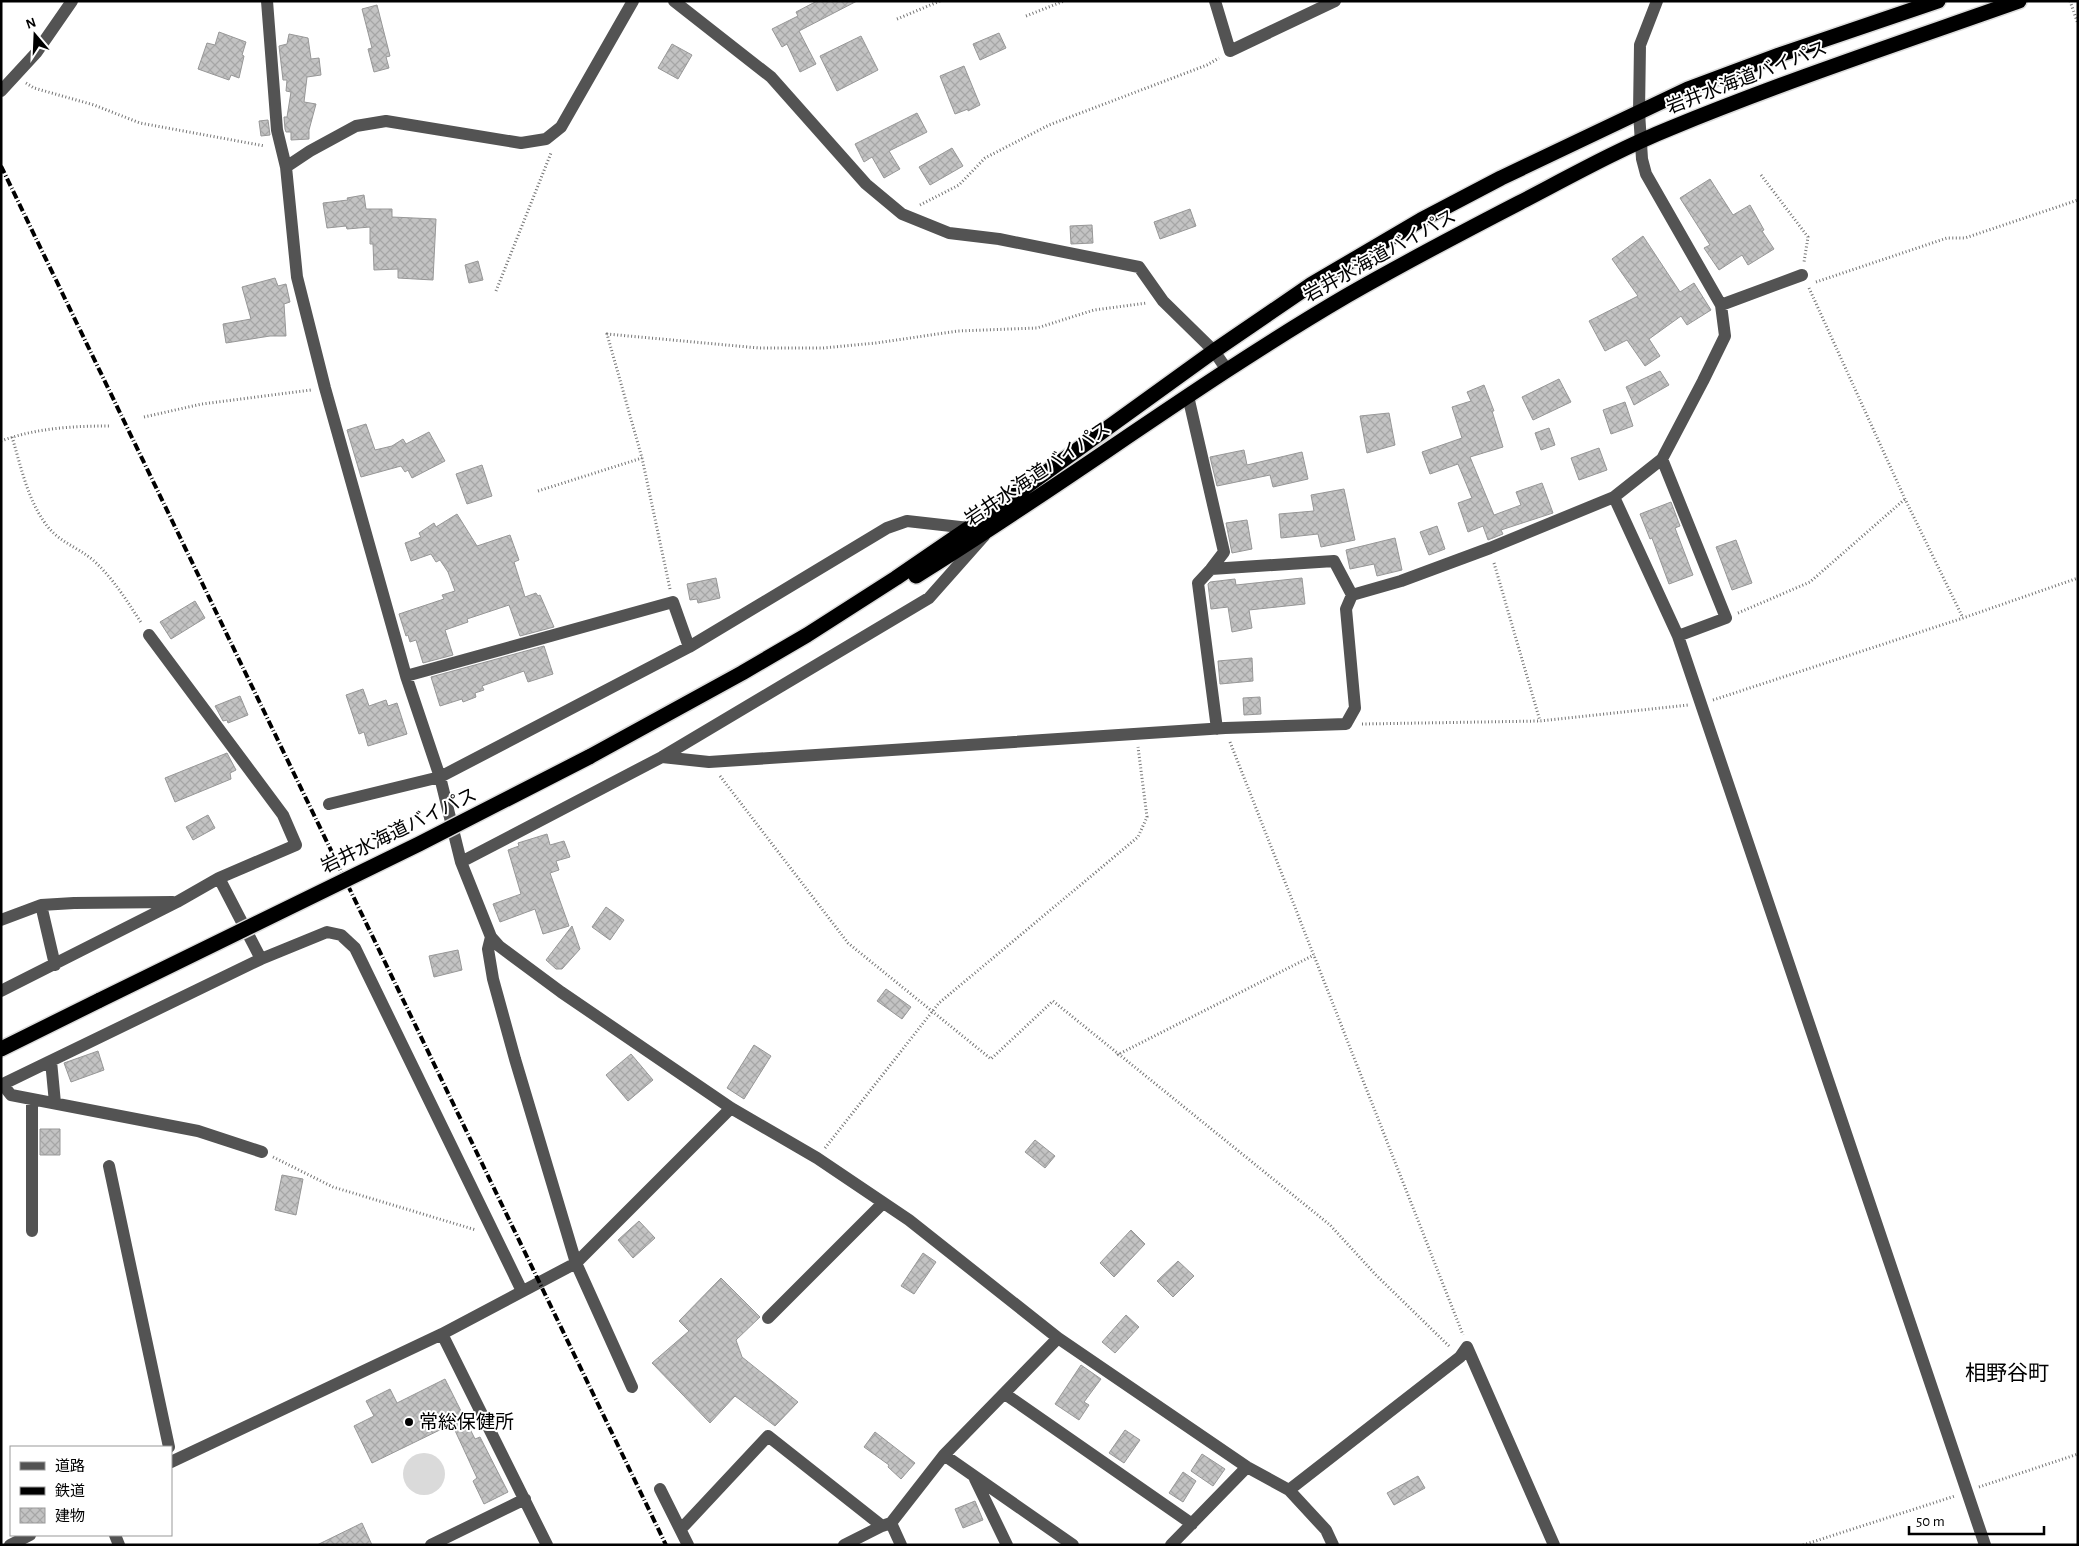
<svg xmlns="http://www.w3.org/2000/svg" width="2079" height="1546" font-family="'Alegreya Sans','Noto Sans JP',sans-serif">
<style>
.garden{fill:#dadada}
.building{fill:url(#building-cross-hatch);stroke:#979797}
.lines{fill:none;stroke-linecap:round;stroke-linejoin:round}
.highway-casing{stroke:#dbdbdb;stroke-width:18}
.path{stroke:#757575;stroke-width:3;stroke-dasharray:1 2.5;stroke-linecap:butt}
.minor{stroke:#535353;stroke-width:12}
.highway{stroke:#000;stroke-width:15}
.rail{stroke:#000;stroke-width:4;stroke-dasharray:8 2.5 1 2.5;stroke-linecap:butt}
.highway-bridge-casing{stroke:#dbdbdb;stroke-width:18;stroke-linecap:butt}
.highway-bridge{stroke:#000;stroke-width:15}
.poi-dot{fill:#000;stroke:#fff;stroke-width:2}
.labels{text-anchor:middle;dominant-baseline:central;stroke-width:4;stroke-linejoin:round;paint-order:stroke}
.street-label{font-size:19px;fill:#000;stroke:#fff}
.poi-label{font-size:19px;fill:#000;stroke:#fff;text-anchor:start}
.quarter-label{font-size:21px;fill:#000;stroke:#fff}
</style>
<defs>
<pattern id="building-cross-hatch" width="8" height="8" patternUnits="userSpaceOnUse" patternTransform="scale(1.25)"><rect width="8" height="8" fill="#c3c3c3"/><path d="M0 0l8 8M0 8l8-8" fill="none" stroke="#a6a6a6"/></pattern>
</defs>
<rect width="100%" height="100%" fill="#fff"/>
<!-- garden -->
<path class="garden" d="M403 1474a21 21 0 1 1 42 0a21 21 0 1 1-42 0Z"/>
<!-- building -->
<path class="building" d="M817,1H857L799,31L816,64L800,72L787,44L782,47L772,29L798,16L796,12Z
M377,5L390,56L386,57L389,68L374,72L368,49L372,48L362,9Z
M219,32L246,42L242,55L244,56L239,78L231,75L229,80L198,69L207,43L215,45Z
M999,33L1006,48L980,60L973,44Z
M289,34L308,38L311,59L319,58L321,75L307,77L304,102L316,104L309,130V139L291,140V132H286L285,129L284,117H287L291,92L286,91L287,80H283L279,46L287,44Z
M861,36L878,70L837,91L820,56Z
M672,44L692,55L678,79L658,68Z
M964,66L980,105L968,111V109L955,114L940,76Z
M917,113L927,132L889,151L900,169L884,178L872,157L864,162L855,144Z
M268,120L270,135L261,136L259,121Z
M952,148L963,166L930,185L919,167Z
M1710,179L1733,215L1750,205L1764,230L1762,231L1774,249L1748,265L1742,255L1719,270L1704,248L1710,245L1680,198Z
M364,195L366,209H392V217L436,219L433,280L398,278V269L374,270L373,244H370V227L347,229L346,226L327,228L323,203L348,200L347,198Z
M1190,209L1196,226L1160,239L1154,222Z
M1092,225L1093,243L1071,244L1070,226Z
M1643,236L1680,292L1694,283L1711,310L1687,325L1681,316L1649,339L1660,356L1645,366L1627,340L1605,351L1589,321L1638,296L1612,259Z
M478,261L483,280L469,283L465,265Z
M275,278L278,286L286,284L290,302L284,304L286,336H270L226,343L223,324L251,319L242,287Z
M1660,371L1669,385L1634,405L1626,387Z
M1559,379L1571,402L1533,420L1522,397Z
M1484,385L1494,411H1492L1503,447L1470,457L1494,515L1521,505L1516,492L1542,483L1553,513L1501,530L1503,534L1488,540L1483,526L1468,532L1458,503L1472,498L1458,464L1430,474L1422,452L1462,438L1452,407L1471,401L1467,392Z
M1625,402L1633,426L1611,434L1603,410Z
M1389,413L1395,445L1367,453L1360,416Z
M366,424L375,450L392,446L403,439L406,444L429,432L445,461L412,478L408,470L405,472L401,466L361,477L347,430Z
M1549,428L1555,445L1541,450L1535,433Z
M1599,448L1607,470L1579,480L1571,458Z
M1244,450L1247,465L1302,452L1308,479L1273,487L1270,475L1217,486L1210,457Z
M482,465L492,496L467,504L456,474Z
M1344,489L1355,540L1321,547L1318,534L1281,538L1279,514L1314,511L1311,495Z
M1671,502L1680,526L1675,528L1693,575L1669,584L1652,538L1650,539L1640,514Z
M457,514L477,546L510,535L519,560L514,562L525,597L536,593L538,596L540,595L554,627L520,636L509,605L467,619L468,622L445,630L453,655L423,663L416,640L410,642L408,635L406,636L399,614L444,599L442,595L455,591L448,572L440,560L436,562L431,554L411,561L405,543L421,537L419,533L434,523L436,527Z
M1247,520L1252,549L1232,553L1226,523Z
M1437,526L1445,549L1429,555L1420,532Z
M1395,538L1402,570L1377,576L1374,564L1350,569L1346,550Z
M1736,540L1752,583L1732,590L1716,547Z
M716,578L720,598L698,603L697,599L690,600L687,584Z
M1302,578L1305,604L1249,610L1252,628L1232,632L1228,607L1211,609L1208,584L1210,582L1235,579L1236,585Z
M195,601L205,618L171,639L160,622Z
M544,646L553,674L528,682L524,671L482,686L484,690L475,693L476,697L463,702L462,699L440,706L431,677Z
M1252,658L1253,681L1220,684L1218,661Z
M363,689L369,706L386,700L388,706L397,703L407,734L368,746L364,732L359,734L346,695Z
M240,696L248,715L228,723L227,720L223,721L215,706Z
M1260,697L1261,714L1244,715L1243,698Z
M227,753L236,770L230,773L231,779L175,802L165,778Z
M208,815L215,828L193,840L186,827Z
M547,834L550,845L564,841L570,857L556,861L559,870L550,873L569,926L543,934L535,909L500,922L493,904L521,894L508,850L519,846L518,843Z
M606,907L624,920L610,940L592,927Z
M572,926L580,949L562,969H556L546,960Z
M458,950L462,970L434,977L429,956Z
M886,989L911,1007L902,1019L877,1001Z
M754,1045L771,1056L744,1099L727,1088Z
M98,1051L104,1070L71,1082L64,1063Z
M631,1054L653,1080L628,1101L606,1075Z
M40,1129H60V1155H40Z
M1035,1140L1055,1156L1045,1168L1025,1152Z
M282,1175L303,1179L296,1215L275,1210Z
M639,1221L655,1238L633,1258L618,1240Z
M1131,1230L1145,1244L1114,1277L1100,1263Z
M923,1253L936,1262L914,1294L901,1286Z
M1178,1261L1194,1276L1173,1297L1157,1281Z
M721,1278L760,1317L736,1340L742,1357L798,1402L775,1426L735,1396L710,1423L652,1363L689,1331L679,1321Z
M1126,1315L1139,1327L1115,1353L1102,1342Z
M1081,1365L1101,1379L1084,1402L1089,1405L1079,1420L1055,1404Z
M445,1379L475,1439L480,1437L508,1492L484,1504L473,1481L477,1478L452,1424L372,1463L354,1426L374,1416L366,1401L390,1389L397,1403Z
M1125,1430L1140,1440L1124,1463L1109,1453Z
M875,1432L915,1463L901,1479L888,1467L889,1465L864,1447Z
M1202,1454L1225,1469L1213,1486L1191,1471Z
M1183,1472L1196,1481L1183,1502L1169,1493Z
M1418,1476L1425,1488L1394,1505L1387,1493Z
M975,1501L983,1520L963,1528L955,1509Z
M362,1523L372,1545H317Z"/>
<g class="lines">
<!-- highway casing -->
<g class="highway-casing">
<path id="highway" d="M916,576C1062,486 1199,382 1348,295C1404,263 1461,233 1519,203C1569,177 1619,149 1671,128C1785,81 1903,42 2019,1
M589,757L742,673L807,635L896,578L969,528L1214,351L1312,284L1421,220L1501,178L1688,89L1779,55L1938,1
M1,1049L100,1000"/>
</g>
<!-- path -->
<path class="path" d="M2070,1L2078,24
M1026,16L1064,1
M897,19L940,1
M26,83L34,88L94,105L140,123L265,146
M1761,175L1808,237L1804,262
M920,205L959,185L985,158L1049,125L1207,65L1219,58
M1816,282L1947,238H1965L2078,200
M1809,288L1905,499L1963,618
M496,291L551,153
M144,417L202,404L311,390
M12,437C21,466 27,498 45,523C58,542 76,546 93,560C113,578 127,601 142,624
M1,441C36,428 73,426 109,426
M538,491L642,458
M1494,563L1540,721
M670,589L642,458L607,334L759,348H823L876,343L958,331L1037,328L1094,310L1147,303
M1738,613L1810,582L1905,499
M1713,700L1963,618L2078,578
M1362,724L1540,721L1688,705
M1230,742L1463,1335
M720,776L848,943L991,1059L1053,1001L1330,1225L1376,1275L1450,1347
M1117,1055L1314,955
M825,1148L939,1003L1138,837L1147,817L1138,747
M273,1157L333,1187L476,1230
M1979,1487L2078,1454
M1803,1545L1955,1496"/>
<!-- minor -->
<path class="minor" d="M267,1L277,130L286,167L297,277L325,388L406,676L440,777L461,862L491,937L499,946L561,992L731,1108L817,1158L909,1220L1058,1338L1247,1467L1289,1490L1326,1530L1333,1545
M674,1L771,77L866,184L902,214L949,233L999,239L1139,267L1163,301L1214,351L1227,370
M1215,1L1230,51L1335,1
M1,91L36,53L72,1
M286,167L310,151L356,126L386,121L521,143L546,139L561,127L633,1
M1721,305L1802,275
M1188,396L1224,552L1211,569
M1662,459L1726,618L1678,636
M1614,497L1678,636L1985,1545
M149,635L283,815L296,845L219,878
M406,676L673,602L689,647
M1217,729L1198,583L1211,569L1334,561L1352,595
M662,757L709,762L1225,728L1346,724L1355,708L1346,609L1352,595L1401,581L1490,548L1614,497L1662,459L1703,381L1725,336L1721,305L1646,174L1642,159L1639,112L1640,45L1657,1
M329,804L440,777L689,647L887,528L907,521L969,528
M461,862L662,757L929,598L984,536
M41,905L55,965
M1,920L41,905L74,903L173,902
M491,937L488,949L493,979L515,1059L576,1263L632,1387
M1,991L177,902L219,878L261,959
M51,1061L55,1103
M1,1085L261,959L327,932L341,935L355,948L522,1291
M3,1085L11,1095L198,1131L262,1152
M109,1166L169,1447
M32,1231V1099
M768,1318L883,1203
M442,1334L547,1545
M1467,1347L1554,1545
M1005,1394L1192,1524
M944,1455L1073,1545
M171,1462L442,1334L576,1263L731,1108
M975,1479L1007,1545
M660,1489L688,1545
M1289,1490L1460,1357L1467,1347
M891,1523L901,1545
M681,1529L768,1436L882,1526
M115,1535L119,1545
M10,1545L30,1535
M431,1545L525,1499
M844,1545L882,1526L891,1523L944,1455L1058,1338
M1171,1545L1247,1467"/>
<!-- highway -->
<use href="#highway" class="highway"/>
<!-- rail -->
<path class="rail" d="M1,166L666,1545"/>
<!-- highway-bridge casing -->
<g class="highway-bridge-casing">
<path id="highway-bridge" d="M100,1000L419,844L589,757"/>
</g>
<!-- highway-bridge -->
<use href="#highway-bridge" class="highway-bridge"/>
</g>
<!-- markers -->
<circle class="poi-dot" cx="409" cy="1422" r="5"/>
<g class="labels">
<!-- street labels -->
<g class="street-label">
<text transform="translate(1747 78) rotate(-21)">岩井水海道バイパス</text>
<text transform="translate(1380 256) rotate(-29)">岩井水海道バイパス</text>
<text transform="translate(1038 474) rotate(-34)">岩井水海道バイパス</text>
<text transform="translate(399 831) rotate(-26)">岩井水海道バイパス</text>
</g>
<!-- poi labels -->
<g class="poi-label">
<text x="419" y="1422">常総保健所</text>
</g>
<!-- quarter labels -->
<g class="quarter-label">
<text x="2007" y="1373">相野谷町</text>
</g>
</g>
<!-- border -->
<rect width="2079" height="1546" fill="none" stroke="#000000" stroke-width="5"/>
<!-- legend -->
<rect x="10" y="1446" width="162" height="90" fill="#ffffff" stroke="#999999"/>
<rect x="20" y="1462" width="25" height="8" fill="#535353" stroke="#999999"/>
<text x="55" y="1471" font-size="15" fill="#000000">道路</text>
<rect x="20" y="1487" width="25" height="8" fill="#000000" stroke="#999999"/>
<text x="55" y="1496" font-size="15" fill="#000000">鉄道</text>
<rect x="20" y="1508" width="25" height="15" fill="url(#building-cross-hatch)" stroke="#999999"/>
<text x="55" y="1521" font-size="15" fill="#000000">建物</text>
<!-- north arrow -->
<g transform="translate(35 35) rotate(341)" stroke="#ffffff" stroke-width="4" paint-order="stroke">
<path d="M0-4L9 19L0 12L-9 19Z" fill="#000000"/>
<text y="-8" font-size="14" font-weight="bold" text-anchor="middle" fill="#000000">N</text>
</g>
<!-- scale -->
<path d="M1909 1526v8h135v-8" fill="none" stroke="#000000" stroke-width="2.5"/>
<text x="1916" y="1526" font-size="15" fill="#000000" stroke="#ffffff" stroke-width="4" paint-order="stroke">50 m</text>
</svg>
